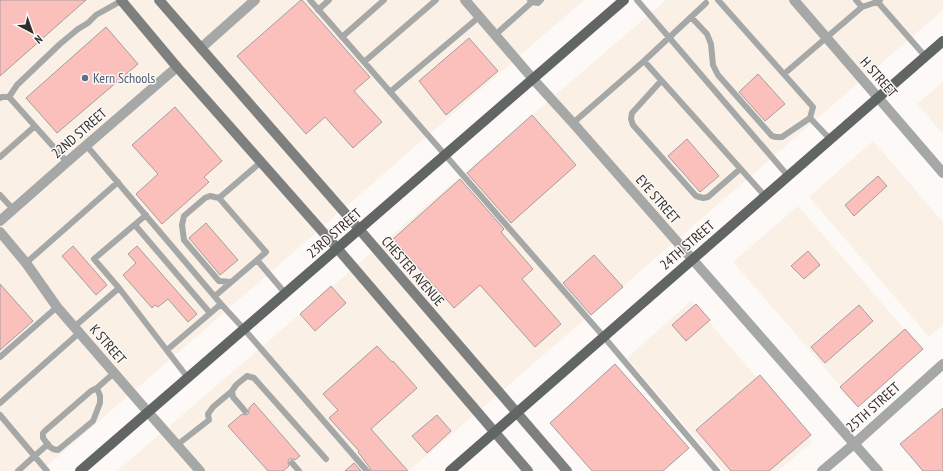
<svg xmlns="http://www.w3.org/2000/svg" width="943" height="471" font-family="'PT Sans Narrow',sans-serif">
<style>
.built{fill:#faf0e6}
.building{fill:#fbbfbc;stroke:#a49e9e}
.lines{fill:none;stroke-linecap:round;stroke-linejoin:round}
.service{stroke:#a6a8a7;stroke-width:6}
.minor{stroke:#a6a8a7;stroke-width:10}
.tertiary{stroke:#a6a8a7;stroke-width:10}
.secondary{stroke:#7d807f;stroke-width:10}
.primary{stroke:#616563;stroke-width:10}
.service-dot{fill:#5c6f8a;stroke:#fdf9f6;stroke-width:1.5}
.labels{text-anchor:middle;dominant-baseline:central;stroke-width:3;stroke-linejoin:round;paint-order:stroke}
.street-label{font-size:14px;fill:#302e2d;stroke:#fdf9f6}
.service-label{font-size:14px;fill:#4e5e75;stroke:#fdf9f6;text-anchor:start}
</style>
<rect width="100%" height="100%" fill="#fdf9f6"/>
<!-- built -->
<path class="built" d="M0,0H584L60,455L40,471H0Z
M666,0H943V10L409,471H117Z
M943,82V134L917,104Z
M873,141L943,222V325L929,337L809,197Z
M798,206L919,346L854,402L733,262Z
M691,301L812,442L778,471H724L627,358Z"/>
<!-- building -->
<path class="building" d="M0,0H86L0,76Z
M301,0H302L370,77L354,91L382,122L353,148L325,117L306,134L237,56Z
M106,27L138,64L57,133L26,98Z
M469,38L498,71L446,115L419,81Z
M758,74L785,104L765,121L739,92Z
M175,107L222,161L204,177L209,182L162,224L136,194L158,174L132,145Z
M532,115L576,165L511,223L467,173Z
M687,139L719,176L700,192L668,156Z
M878,176L887,186L854,216L845,205Z
M460,179L504,229L501,232L533,269L522,279L561,324L535,347L480,285L454,308L393,239Z
M206,223L238,260L220,275L189,238Z
M73,246L107,285L96,295L62,256Z
M137,246L197,314L188,322L168,299L158,307L155,305L152,308L123,275L136,263L128,254Z
M808,251L820,265L804,279L791,266Z
M594,255L623,287L591,315L563,283Z
M0,284L33,321L0,350Z
M331,286L346,303L315,331L300,314Z
M696,304L710,320L686,341L672,325Z
M859,305L873,321L825,363L811,347Z
M905,329L923,349L858,407L840,387Z
M377,346L392,362L393,361L417,388L371,429L408,471H371L370,468L358,452L359,451L329,418L338,410L323,394Z
M615,364L689,448L663,471H592L550,423Z
M760,375L811,435L769,471H731L696,430Z
M254,403L300,456L295,460L293,459H289L288,462L289,466L283,471H268L228,426L242,414L245,415L248,414L249,411V408Z
M943,408V471H923L900,444Z
M437,415L451,431L427,453L412,436Z
M354,463L361,471H345Z"/>
<g class="lines">
<!-- service -->
<path class="service" d="M310,0L604,337L717,471
M530,0L532,2L538,3L541,0
M637,0L788,176
M718,0L813,107L810,118L830,139
M856,0L862,7
M876,0L925,56
M318,10L329,0
M691,17L707,34L711,44L713,65L718,75L772,136L776,137H782L810,118
M495,35L532,2
M342,37L384,0
M644,61L706,3
M364,62L436,0
M784,74L862,7L877,2L880,0
M661,81L632,113L631,119L633,125L696,196L703,198L708,197L740,169
M390,92L479,17
M9,97L17,85L60,44L78,29L88,23L96,15L121,1
M0,98L2,97H9L67,162
M573,123L644,61L765,196
M86,145L221,304L244,329L367,471
M0,157L35,126
M0,195L13,209
M219,198L210,196L205,198L184,216L182,225L184,240L219,281L231,282
M146,215L94,259L119,288L188,378
M135,225L210,313
M257,260L266,252L219,198L261,162
M26,263L118,182
M215,296L257,260L285,293
M74,327L119,288
M167,350L221,304
M0,357L57,307
M97,388L100,396V403L93,421L58,450C50,450 47,443 43,438V433L46,430L91,391L97,388L114,373
M0,403L79,333
M245,411L233,397L232,391L236,385L247,376L254,378L326,459
M0,415L47,471
M177,445L209,420L208,414L213,407L232,391
M292,463L299,471
M18,471L48,444"/>
<!-- minor -->
<path class="minor" d="M465,0L533,79L573,123L878,471
M201,48L255,0
M0,221L67,162L177,67
M0,232L26,263L57,307L148,412L200,471
M822,471L854,444L943,364"/>
<!-- tertiary -->
<path class="tertiary" d="M794,0L943,173"/>
<!-- secondary -->
<path class="secondary" d="M121,0L177,67L337,248L528,471
M159,0L359,229L567,471"/>
<!-- primary -->
<path class="primary" d="M80,471L624,0
M450,471L943,41"/>
</g>
<!-- markers -->
<circle class="service-dot" cx="85" cy="78" r="4"/>
<g class="labels">
<!-- street labels -->
<g class="street-label">
<text transform="translate(879 77) rotate(49)">H STREET</text>
<text transform="translate(79 133) rotate(-41)">22ND STREET</text>
<text transform="translate(658 199) rotate(49)">EYE STREET</text>
<text transform="translate(334 233) rotate(-41)">23RD STREET</text>
<text transform="translate(687 245) rotate(-41)">24TH STREET</text>
<text transform="translate(413 271) rotate(49)">CHESTER AVENUE</text>
<text transform="translate(108 344) rotate(49)">K STREET</text>
<text transform="translate(873 407) rotate(-42)">25TH STREET</text>
</g>
<!-- service labels -->
<g class="service-label">
<text x="93" y="78">Kern Schools</text>
</g>
</g>
<!-- north arrow -->
<g transform="translate(32 32) rotate(139)" stroke="#fdf9f6" stroke-width="3" paint-order="stroke">
<path d="M0-3L7 15L0 10L-7 15Z" fill="#302e2d"/>
<text y="-6" font-size="11" font-weight="bold" text-anchor="middle" fill="#302e2d">N</text>
</g>
</svg>
